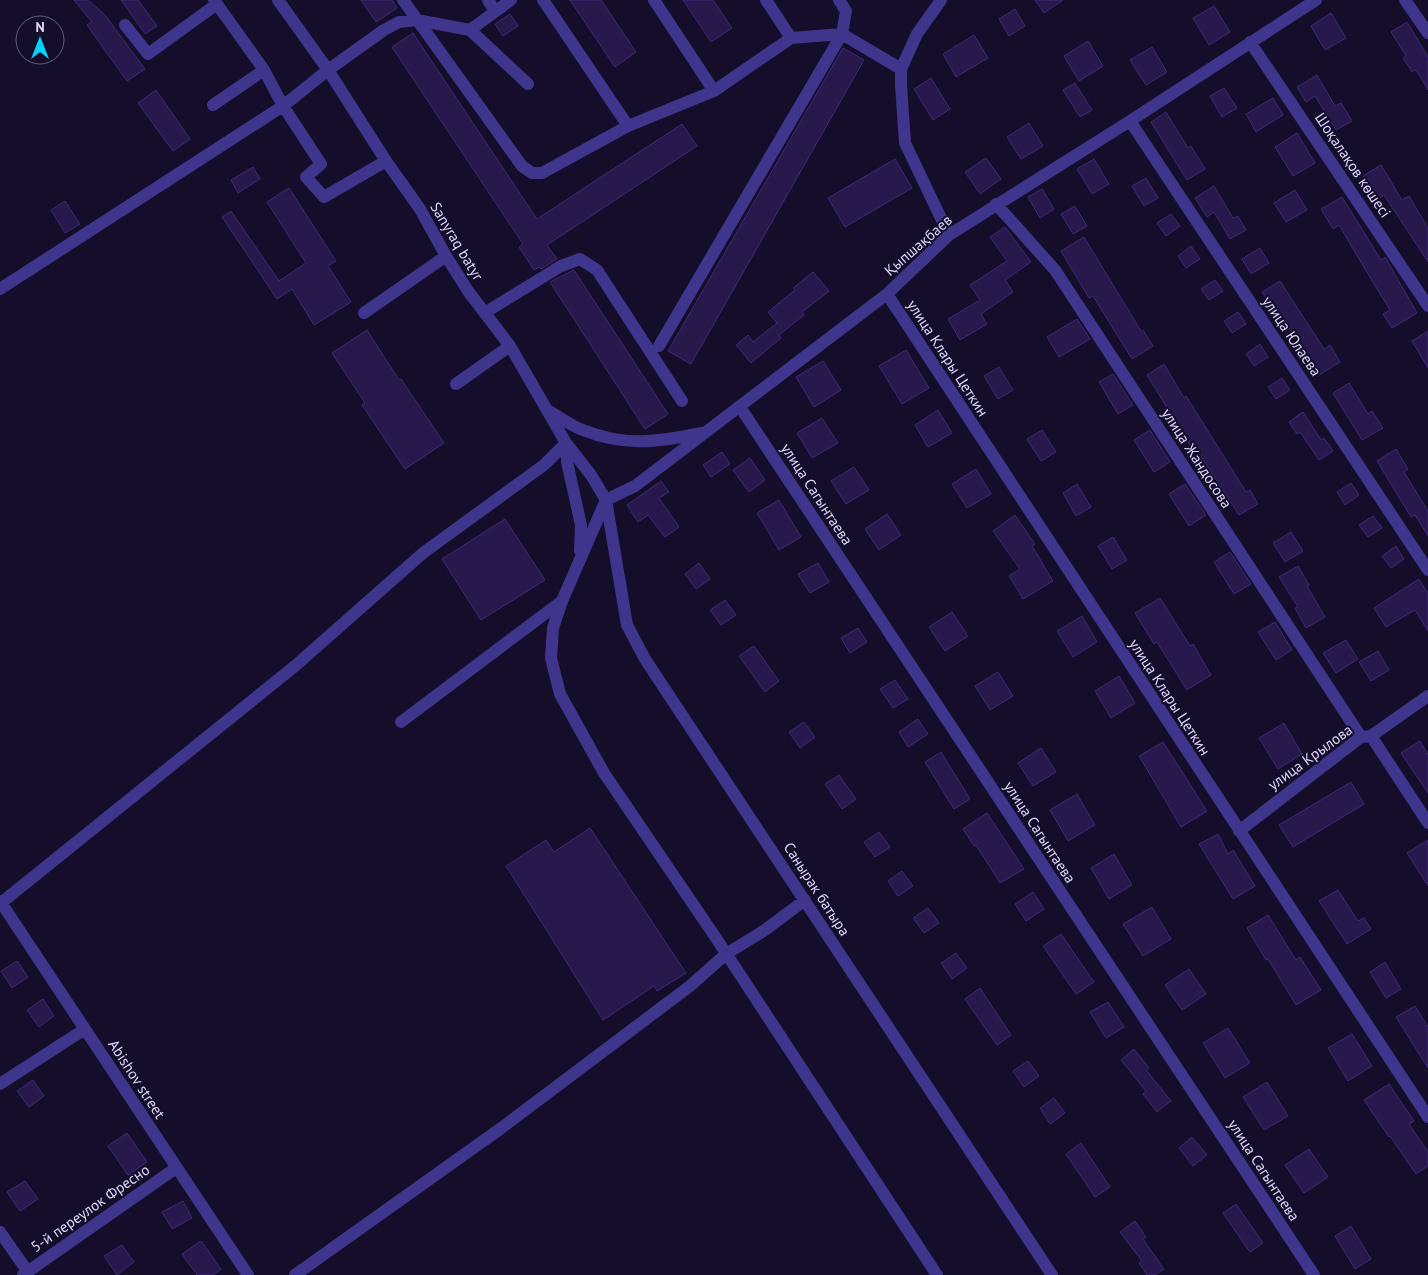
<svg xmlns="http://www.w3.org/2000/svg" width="1428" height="1275" font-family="'PT Sans',sans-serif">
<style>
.building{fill:#27194c;stroke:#3f297a}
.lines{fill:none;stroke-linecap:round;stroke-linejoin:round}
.minor{stroke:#3f358c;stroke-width:12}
.labels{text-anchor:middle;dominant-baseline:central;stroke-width:4;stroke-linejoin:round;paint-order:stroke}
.street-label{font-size:15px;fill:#ded7ff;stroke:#150e2a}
</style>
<rect width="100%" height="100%" fill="#150e2a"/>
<!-- building -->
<path class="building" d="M74,0H88L105,15L145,69L127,81L87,25L92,22Z
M121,0H138L157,26L145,34Z
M361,0H392L397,8L376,22Z
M570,0H601L636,52L615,67Z
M683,0H713L732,28L711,42Z
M1035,0H1063L1044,13Z
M1214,6L1230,32L1209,45L1193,18Z
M1015,9L1025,26L1009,36L999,19Z
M1331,13L1346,38L1325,50L1311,26Z
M510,14L518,26L503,36L495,24Z
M1407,22L1428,57V90L1416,70L1412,72L1403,58L1406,56L1391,32Z
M413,33L537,219L682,124L697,146L547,245L557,259L541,269L539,267L534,270L519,247L523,244L392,47Z
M974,35L988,58L956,77L943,54Z
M1088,41L1103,66L1079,81L1064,56Z
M1152,47L1167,72L1146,85L1130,60Z
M843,48L864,60L691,364L668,351Z
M1317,75L1335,106L1341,103L1352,121L1336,130L1315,96L1306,102L1297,87Z
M931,78L950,109L933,120L914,89Z
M1075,83L1092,110L1080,117L1063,90Z
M1224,88L1237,108L1222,117L1210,96Z
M156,90L190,139L173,151L138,103Z
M1273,98L1283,115L1256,132L1246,114Z
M1166,112L1188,148L1191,146L1205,169L1187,180L1151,122Z
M1029,123L1043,146L1021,159L1007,137Z
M1297,133L1315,163L1293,176L1275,147Z
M986,158L1001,179L980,194L965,172Z
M895,159L912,188L845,227L828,198Z
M1094,159L1109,184L1092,194L1077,169Z
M1381,165L1402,200L1409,196L1428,228V262L1384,195L1378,199L1363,176Z
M253,167L260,179L238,193L231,180Z
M1146,178L1158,198L1144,206L1132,186Z
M1214,186L1233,218L1238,216L1246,230L1230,239L1214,212L1207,217L1195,198Z
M289,188L336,261L328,266L351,302L314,325L292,289L277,299L222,217L231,211L279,281L306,263L267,202Z
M1042,189L1054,209L1040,218L1028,197Z
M1295,190L1307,210L1286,222L1274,203Z
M1342,197L1381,260L1385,257L1417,313L1392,328L1383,314L1390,310L1365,269L1339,225L1333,229L1321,209Z
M65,201L80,224L65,233L51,210Z
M1075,206L1087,226L1073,234L1061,214Z
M1171,214L1180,226L1166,236L1157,223Z
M1005,227L1031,262L1005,280L1013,292L981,314L987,324L960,340L948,319L980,300L970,285L1007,261L990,237Z
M1084,237L1141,331L1143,330L1153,346L1132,359L1093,296L1089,298L1061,251Z
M1191,246L1200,259L1186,268L1178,256Z
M1260,248L1269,263L1251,274L1242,259Z
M574,270L668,414L645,429L550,282Z
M813,272L829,291L802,312L804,315L779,335L781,338L751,363L736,345L748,335L753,342L777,323L768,312L795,290L793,288Z
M1215,280L1223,291L1209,300L1201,289Z
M1280,281L1324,349L1330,345L1340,362L1319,375L1279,312L1276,313L1262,292Z
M1238,312L1246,324L1232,333L1224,321Z
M1077,319L1090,339L1059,357L1047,337Z
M367,330L399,380L401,379L444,443L405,469L362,405L365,403L332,353Z
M1428,331V368L1412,341Z
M1260,344L1268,357L1254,366L1246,354Z
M906,350L929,388L902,404L879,366Z
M823,361L841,390L814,407L796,377Z
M1164,364L1184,398L1186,396L1246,492L1250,490L1258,504L1239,515L1202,458L1199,460L1147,375Z
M999,367L1013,390L998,399L984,376Z
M1113,374L1133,405L1118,414L1099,382Z
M1282,378L1290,390L1276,399L1268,387Z
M1349,383L1368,414L1372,411L1383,428L1362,440L1333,393Z
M938,410L952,433L928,447L915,425Z
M1303,412L1321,440L1324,438L1333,451L1319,460L1300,432L1297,434L1289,422Z
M822,418L838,443L812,458L797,433Z
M1042,430L1056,452L1041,461L1027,439Z
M1150,430L1170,462L1154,472L1134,440Z
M1396,449L1408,469L1404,472L1428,511V536L1415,515L1411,517L1377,461Z
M722,452L730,464L711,477L703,465Z
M750,458L765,480L749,492L733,470Z
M854,467L869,490L846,504L831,481Z
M976,469L991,494L967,508L952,484Z
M661,481L669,492L659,498L679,527L665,537L648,515L638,522L627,505Z
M1351,483L1359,495L1345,505L1337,492Z
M1077,484L1091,507L1076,516L1063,493Z
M1185,484L1206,515L1189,526L1169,494Z
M779,500L801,537L779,550L757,513Z
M887,514L901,535L879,550L865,529Z
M1015,515L1035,544L1032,546L1053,581L1023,599L1009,576L1020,569L993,531Z
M1373,516L1382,528L1368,537L1359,525Z
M505,519L545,580L481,620L442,559Z
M1291,532L1303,551L1285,562L1273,543Z
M1113,537L1127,560L1112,569L1098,546Z
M1396,546L1404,559L1391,568L1382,556Z
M1230,552L1251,584L1234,594L1214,562Z
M699,563L710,579L696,589L685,574Z
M818,563L829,582L810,593L798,574Z
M1298,566L1309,585L1307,586L1325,617L1306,628L1295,608L1298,607L1279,577Z
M1419,579L1428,594V631L1415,610L1386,627L1374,608Z
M1160,598L1190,646L1193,644L1211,675L1187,690L1157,642L1154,644L1135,613Z
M725,600L736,615L721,625L710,610Z
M952,612L968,636L945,651L929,627Z
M1082,616L1097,642L1073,657L1057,631Z
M1275,622L1292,650L1276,660L1258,632Z
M858,628L867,642L850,653L841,638Z
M1346,640L1358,659L1336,673L1323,653Z
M754,646L779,681L765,692L739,656Z
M1378,651L1389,670L1371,681L1359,662Z
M998,672L1013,696L990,710L975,686Z
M1119,676L1135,703L1111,718L1095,691Z
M895,680L908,699L893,708L880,689Z
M918,719L928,734L908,747L899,732Z
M804,722L815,737L800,748L789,732Z
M1284,723L1302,754L1278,769L1259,738Z
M1420,741L1428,755V793L1401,753Z
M1163,742L1207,811L1181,827L1139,756Z
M1041,748L1056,772L1033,786L1018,763Z
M941,752L970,799L954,809L925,762Z
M839,775L856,799L842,809L825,784Z
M1351,782L1364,804L1293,847L1279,825Z
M1077,794L1095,825L1068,841L1050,810Z
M987,813L1024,869L1000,883L976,845L974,846L963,829Z
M590,828L686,973L657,991L654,986L603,1020L506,866L546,840L554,852Z
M879,832L890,847L875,857L864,842Z
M1218,834L1228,854L1233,850L1255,886L1233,899L1199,844Z
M1428,840V886L1407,853Z
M1114,854L1132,885L1109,899L1091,868Z
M902,871L913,886L898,896L888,881Z
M1338,890L1358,921L1364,918L1371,929L1347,944L1319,901Z
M1033,892L1044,909L1026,921L1015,904Z
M1152,907L1171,939L1143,956L1123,924Z
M928,908L939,923L924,933L913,918Z
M1268,915L1296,960L1300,957L1321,990L1296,1005L1268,959L1266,960L1247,928Z
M1061,934L1094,982L1076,994L1043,946Z
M956,953L967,968L952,979L941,963Z
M17,961L28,977L12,988L1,971Z
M1385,962L1401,989L1386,998L1370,972Z
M1189,969L1206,994L1182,1010L1165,985Z
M980,988L1011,1035L997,1045L965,999Z
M43,999L54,1016L39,1027L27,1010Z
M1108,1002L1124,1027L1106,1038L1090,1012Z
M1415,1006L1428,1027V1068L1396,1017Z
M1228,1028L1250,1063L1225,1078L1203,1043Z
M1352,1034L1372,1066L1348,1081L1328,1048Z
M1134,1049L1149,1068L1146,1070L1171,1101L1157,1112L1143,1094L1146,1091L1121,1060Z
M1028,1061L1039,1076L1024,1087L1013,1071Z
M33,1080L44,1096L29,1107L17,1091Z
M1267,1082L1288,1116L1264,1130L1243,1097Z
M1389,1084L1414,1121L1409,1124L1428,1152V1166L1416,1174L1390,1136L1389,1137L1364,1100Z
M1054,1098L1065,1113L1050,1124L1040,1108Z
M127,1133L147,1162L128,1175L108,1146Z
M1192,1137L1207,1155L1193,1166L1179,1148Z
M1081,1143L1110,1187L1095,1197L1066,1154Z
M1309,1149L1328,1177L1304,1193L1285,1165Z
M25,1181L38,1199L20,1211L7,1192Z
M183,1201L192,1218L172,1229L162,1212Z
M1236,1204L1263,1243L1250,1252L1223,1213Z
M1135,1221L1146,1237L1143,1239L1164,1269L1155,1275H1147L1139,1263L1142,1261L1120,1232Z
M1351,1226L1371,1259L1355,1269L1335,1236Z
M201,1241L221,1269L213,1275H197L182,1254Z
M122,1245L134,1262L117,1275L104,1256Z"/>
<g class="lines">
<!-- minor -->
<path class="minor" d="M214,0L264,70L283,106L321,164L306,177L324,197L386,161
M278,0L328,70L386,161L420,209L446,256L468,291L510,346L566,443L591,475L606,500L627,625L645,659L1052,1275
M403,0L522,166L532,173H542L628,126L714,91L791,38L842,34L901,69
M488,0L495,11
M543,0L628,126
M654,0L714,91
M766,0L791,38
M941,0L917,34L901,69V85L905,143L949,235
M1405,0L1428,33
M125,25L148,54L217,4
M470,30L511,0
M1250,42L1428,306
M213,105L264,70
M1130,121L1428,570
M996,204L1055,270L1361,737
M0,289L283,106L328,70L384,30L399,22L417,20L470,30L528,84
M887,294L1428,1117
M486,312L561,266L580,259L597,270L682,401
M364,313L446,256
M659,346L842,34L846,11L839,0
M456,384L510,346
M740,407L1314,1275
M549,411C560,417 571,426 583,430C625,447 658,442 702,433
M566,443L567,462L581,525L580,551
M606,500L562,601L553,628L551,658L560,694L604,773L716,938L937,1275
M606,500L635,486L887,294L949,235L1130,121L1316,0
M401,722L562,601
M1371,736L1428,823
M1239,831L1361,737L1371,736L1428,696
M0,901L248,1275
M1,903L295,666L423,553L544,465L566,443
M0,1084L85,1029
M0,1232L28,1272
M23,1275L176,1168
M295,1275L500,1129L690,986L726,954L765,930L805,900"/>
</g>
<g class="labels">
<!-- street labels -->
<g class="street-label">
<text transform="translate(1353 165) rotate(56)">Шоқалақов көшесі</text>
<text transform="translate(457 241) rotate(59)">Sanyraq batyr</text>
<text transform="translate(918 245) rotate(-41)">Қыпшақбаев</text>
<text transform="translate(1292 336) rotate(56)">улица Юлаева</text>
<text transform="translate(948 358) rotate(57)">улица Клары Цеткин</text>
<text transform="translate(1197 458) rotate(57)">улица Жандосова</text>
<text transform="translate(817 494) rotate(57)">улица Сагынтаева</text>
<text transform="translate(1170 697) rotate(57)">улица Клары Цеткин</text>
<text transform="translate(1310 757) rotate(-36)">улица Крылова</text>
<text transform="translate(1040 832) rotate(57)">улица Сагынтаева</text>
<text transform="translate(817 889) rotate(57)">Санырак батыра</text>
<text transform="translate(137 1079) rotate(57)">Abishov street</text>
<text transform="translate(1264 1170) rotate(57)">улица Сагынтаева</text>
<text transform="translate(90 1208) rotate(-35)">5-й переулок Фресно</text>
</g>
</g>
<!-- north arrow -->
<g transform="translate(40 40)"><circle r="24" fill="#150e2a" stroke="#655e7f"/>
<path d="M0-4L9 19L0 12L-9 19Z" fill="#03d2ff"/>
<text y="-8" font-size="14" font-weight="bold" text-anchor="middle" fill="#ded7ff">N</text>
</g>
</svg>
